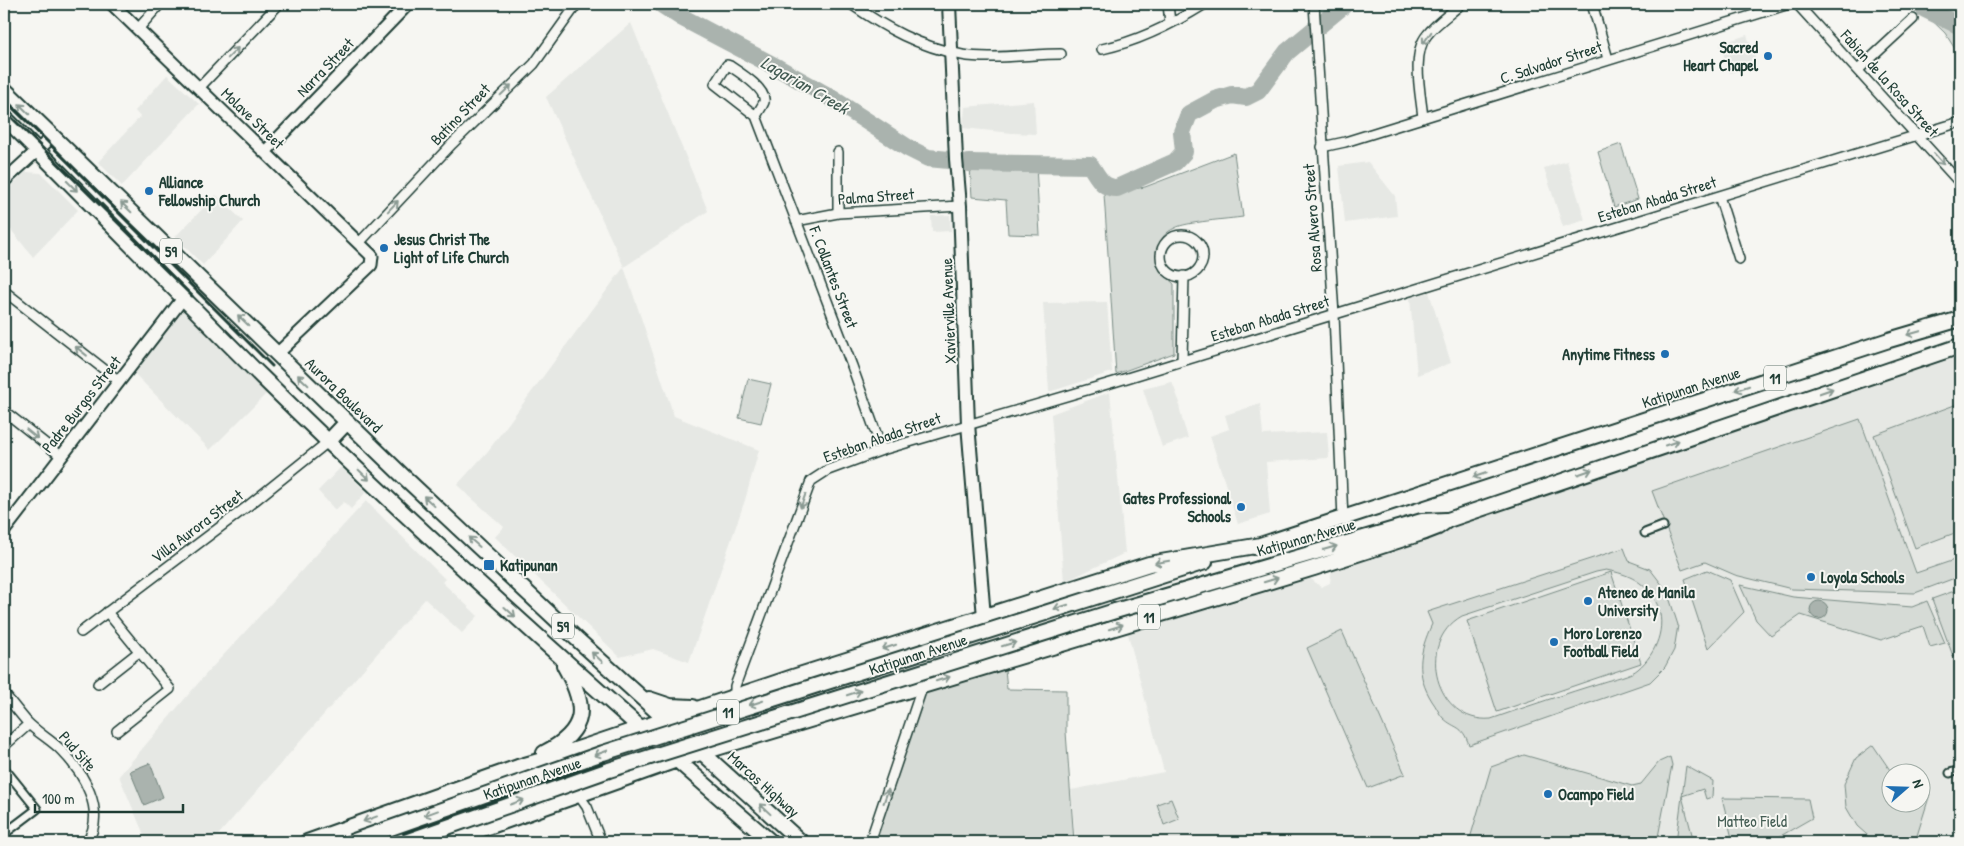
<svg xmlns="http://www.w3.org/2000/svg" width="1964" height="846" font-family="'Patrick Hand',sans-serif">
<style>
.built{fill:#e6e8e4;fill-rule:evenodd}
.green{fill:#d6dbd6;stroke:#7a8c85;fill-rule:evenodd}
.water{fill:#aab3ae;stroke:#72847d}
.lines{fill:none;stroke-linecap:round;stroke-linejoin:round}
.river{stroke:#aab3ae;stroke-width:18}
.pedestrian-casing{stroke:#1f3d34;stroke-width:11}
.minor-casing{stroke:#1f3d34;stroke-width:12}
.tertiary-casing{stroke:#1f3d34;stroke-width:15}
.secondary-casing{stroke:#1f3d34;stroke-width:16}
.primary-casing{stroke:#1f3d34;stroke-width:18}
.pedestrian{stroke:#f6f6f2;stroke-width:7}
.minor{stroke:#f6f6f2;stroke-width:9}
.tertiary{stroke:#f6f6f2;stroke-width:11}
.secondary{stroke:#f6f6f2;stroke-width:12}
.primary{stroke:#f6f6f2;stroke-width:14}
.rail{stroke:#1f3d34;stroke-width:3}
.primary-bridge-casing{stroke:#1f3d34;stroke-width:18;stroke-linecap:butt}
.primary-bridge{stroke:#f6f6f2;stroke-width:14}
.oneway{stroke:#8a9a93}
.poi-dot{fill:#1f6fb2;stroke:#f6f6f2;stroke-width:2}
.labels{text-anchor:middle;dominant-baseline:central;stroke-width:4;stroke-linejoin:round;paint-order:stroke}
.shield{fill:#f6f6f2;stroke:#60746d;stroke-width:1}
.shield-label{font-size:15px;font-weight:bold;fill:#1f3d34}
.poi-label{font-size:16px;font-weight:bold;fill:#1f3d34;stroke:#f6f6f2;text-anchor:start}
.street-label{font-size:16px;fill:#1f3d34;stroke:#f6f6f2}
.park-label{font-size:16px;fill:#445d54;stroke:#f6f6f2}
.water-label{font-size:18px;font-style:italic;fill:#425a52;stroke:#f6f6f2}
</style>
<rect width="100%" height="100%" fill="#f6f6f2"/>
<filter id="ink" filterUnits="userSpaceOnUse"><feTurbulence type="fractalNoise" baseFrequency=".02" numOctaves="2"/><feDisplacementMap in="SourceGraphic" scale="10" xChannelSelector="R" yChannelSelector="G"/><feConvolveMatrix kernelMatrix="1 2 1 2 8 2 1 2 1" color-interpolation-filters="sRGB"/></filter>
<g filter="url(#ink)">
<!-- built -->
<path class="built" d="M631,23L708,211L624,267L674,416L759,450L745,500L689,662L653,649L620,657L495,537L504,527L457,485L488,451L624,267L546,97Z
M1747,35L1757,64L1730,73L1720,44Z
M167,75L199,104L122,186L98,162L140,117L135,111Z
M1034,101L1036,134L1012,133L963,128L965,107Z
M1567,161L1585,220L1563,227L1544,168Z
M1368,162L1395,196L1397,216L1345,223L1339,166Z
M26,172L41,173L78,210L33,257L4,221V192Z
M216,195L243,221L203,265L175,237Z
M950,215L951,231L932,232L931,216Z
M1429,292L1451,363L1417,375L1410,298Z
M1107,302L1112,372L1049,392L1043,303Z
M183,310L267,393L210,450L131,370Z
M1960,355V842H1075L1071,790L1164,772L1127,630L1305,577L1310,578L1321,587L1330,583L1332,566L1640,458ZM1892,774H1922V804H1892Z
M1172,382L1180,403L1179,405L1182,419L1188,438L1162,447L1143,389Z
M1110,392L1125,553L1064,582L1051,414Z
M1260,404L1263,435L1327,432L1329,458L1266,462L1270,514L1238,524L1210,436L1229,429L1225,415Z
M341,467L366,492L351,509L344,502L335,510L318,491Z
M366,501L445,579L442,582L478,616L462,633L425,599L212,842H147L119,776L206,674Z"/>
<!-- green -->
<path class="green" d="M1915,4H1956L1960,9V57L1945,33Z
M1621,144L1638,199L1614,207L1598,152Z
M1234,153L1243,217C1229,219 1185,222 1175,228C1165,232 1158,241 1158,252C1157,267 1163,274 1174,284V353L1116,374L1104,194L1145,187Z
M970,166H1036L1040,235L1008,234L1006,200L972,197Z
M748,379L771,384L761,423L739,418Z
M1960,403V531L1915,548L1874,435Z
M1860,419L1916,573L1960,558V576L1915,593L1792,589L1735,575L1705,562L1682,570L1652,491Z
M1624,548L1629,561L1650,569L1667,591L1678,625L1674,650L1665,667L1650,682L1469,745C1462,724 1456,730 1443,718C1439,714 1436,706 1432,701C1415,674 1419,652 1432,624L1427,612ZM1606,570C1629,574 1646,582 1657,604C1667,627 1656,654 1638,669C1632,675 1612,679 1603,682C1565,694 1528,706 1491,719C1436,724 1414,643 1462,616L1596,572Z
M1707,570L1730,580L1744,612L1708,649L1685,579Z
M1611,572L1641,663L1497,712L1467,621Z
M1740,585L1793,597L1912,607L1927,601L1945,643L1930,647L1923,626L1881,640L1801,615L1771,636L1756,620Z
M1960,589V653L1953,656L1932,599Z
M1342,631L1405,774L1368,788L1307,648Z
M1005,669L1007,689L1066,690V732L1074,842H873L925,691Z
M1873,745L1892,773V804H1922V790L1930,794L1915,842H1875L1857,826L1846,807L1844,784L1856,758Z
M1524,755L1632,786L1641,784L1659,762L1670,757L1672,765L1657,842H1469L1491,767Z
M1686,766L1713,781L1712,797L1706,799L1703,789L1682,796L1694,842H1676Z
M1722,798L1808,799L1812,818L1770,842H1733Z
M1171,799L1179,819L1164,825L1157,804Z"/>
<!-- water -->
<path class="water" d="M1810 610a9 9 0 1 1 18 0a9 9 0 1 1-18 0Z
M150,763L163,797L144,805L130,771Z"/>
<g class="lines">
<!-- river -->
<path class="river" d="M661,4L681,17L778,68L828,96L908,148L928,158L949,160
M1920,4L1925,9L1960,26
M968,163L1090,165C1098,177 1102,188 1117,188L1175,162L1184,152L1182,132L1189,114L1215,100L1232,95L1246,97L1258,91L1287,52L1345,4"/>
<!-- pedestrian casing -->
<g class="pedestrian-casing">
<path id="pedestrian" d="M1645,533L1663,526
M4,768L37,809L4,834
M1950,773L1960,770"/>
</g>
<!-- minor casing -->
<g class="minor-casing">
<path id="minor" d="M851,4C887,29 918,46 962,55C989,60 1032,54 1061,54
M1168,4L1170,23
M1314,4L1334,315L1343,519
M1592,4L1608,59
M1797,4L1960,183
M138,29L160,4
M1102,49C1140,41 1173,24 1205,4
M1858,70L1913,19
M199,88L279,4
M756,116L715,84L727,65L730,66C739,72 767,89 764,102C762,107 758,112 756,116L852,366L882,450
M1423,118C1421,95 1411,54 1427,35C1436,23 1450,14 1461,4
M1322,147L1345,142L1789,4
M838,152V213
M1719,196L1739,259
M796,221L838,213L960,206
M1161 256a21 21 0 1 1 42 0a21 21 0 1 1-42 0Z
M360,242L452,144L534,64L577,4
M4,291L119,381
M1182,360L1184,276
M4,411L61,456
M107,612L170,689L117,731
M81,632L248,506L329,441
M98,684L140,651
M4,694C12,703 20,714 28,723C38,733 51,740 61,750C83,772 107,811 87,842
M735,697V686L811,481L828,470L882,450L1114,382L1960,122
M4,746L29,724
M578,794L587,807L601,842
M870,842L923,685"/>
</g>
<!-- tertiary casing -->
<g class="tertiary-casing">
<path id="tertiary" d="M112,4L372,256L371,265L277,354
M265,152L408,4
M4,181L52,137
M4,531L184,297"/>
</g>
<!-- secondary casing -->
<g class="secondary-casing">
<path id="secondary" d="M949,4L956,159L960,206L968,424L984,617"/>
</g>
<!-- primary casing -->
<g class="primary-casing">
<path id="primary" d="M4,89L404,477L579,641L801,842
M4,117C91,203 175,291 262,377C426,539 598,692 771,842
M329,441L346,423
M1254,547L1889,340L1960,319
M1108,593L1205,562
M1115,611L1422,521L1446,520
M649,699L670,706L693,707
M544,753C589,730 587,706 564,665
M307,842L518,767L563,754L793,677L1149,564L1261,545
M446,842L677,760L1314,568L1425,532L1438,527L1448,520L1960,346"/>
</g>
<!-- pedestrian -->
<use href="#pedestrian" class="pedestrian"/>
<!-- minor -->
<use href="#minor" class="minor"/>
<!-- tertiary -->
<use href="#tertiary" class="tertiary"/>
<!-- secondary -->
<use href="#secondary" class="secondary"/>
<!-- primary -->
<use href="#primary" class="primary"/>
<!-- rail -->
<path class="rail" d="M4,98L272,366
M4,110L192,296"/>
<!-- primary-bridge casing -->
<g class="primary-bridge-casing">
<path id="primary-bridge" d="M351,842L603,753L1108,593
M405,842L609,770L1115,611"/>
</g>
<!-- primary-bridge -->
<use href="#primary-bridge" class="primary-bridge"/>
</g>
<!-- one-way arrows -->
<defs><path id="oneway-shaft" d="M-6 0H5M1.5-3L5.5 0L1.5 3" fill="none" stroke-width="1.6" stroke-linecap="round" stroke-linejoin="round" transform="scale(1.25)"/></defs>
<g class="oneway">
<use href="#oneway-shaft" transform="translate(1427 38) rotate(125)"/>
<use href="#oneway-shaft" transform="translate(233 53) rotate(-46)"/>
<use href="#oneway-shaft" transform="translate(506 90) rotate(-44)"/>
<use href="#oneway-shaft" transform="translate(24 109) rotate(-135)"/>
<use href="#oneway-shaft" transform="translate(1939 159) rotate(49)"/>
<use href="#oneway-shaft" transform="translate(72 186) rotate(45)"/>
<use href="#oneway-shaft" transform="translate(393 206) rotate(-46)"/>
<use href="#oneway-shaft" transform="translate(126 207) rotate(-136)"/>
<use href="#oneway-shaft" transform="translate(243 320) rotate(-136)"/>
<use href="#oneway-shaft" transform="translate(1914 333) rotate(164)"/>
<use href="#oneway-shaft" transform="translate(81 351) rotate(-142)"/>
<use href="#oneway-shaft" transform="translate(303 380) rotate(-136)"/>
<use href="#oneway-shaft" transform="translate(1742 388) rotate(162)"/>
<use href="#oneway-shaft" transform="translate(1826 391) rotate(-19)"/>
<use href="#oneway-shaft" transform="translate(32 434) rotate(39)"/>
<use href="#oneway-shaft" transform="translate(1672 443) rotate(-19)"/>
<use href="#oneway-shaft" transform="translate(1585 472) rotate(-19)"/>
<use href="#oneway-shaft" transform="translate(364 475) rotate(44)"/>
<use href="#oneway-shaft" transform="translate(1480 475) rotate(162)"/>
<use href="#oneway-shaft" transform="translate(429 501) rotate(-137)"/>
<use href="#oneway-shaft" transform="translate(803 501) rotate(110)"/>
<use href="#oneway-shaft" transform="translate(474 542) rotate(-139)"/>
<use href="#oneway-shaft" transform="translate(1330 548) rotate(-16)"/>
<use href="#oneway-shaft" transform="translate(1162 562) rotate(170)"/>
<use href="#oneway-shaft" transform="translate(1271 580) rotate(-17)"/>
<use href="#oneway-shaft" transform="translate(1061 607) rotate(163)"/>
<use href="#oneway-shaft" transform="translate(510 612) rotate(42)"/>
<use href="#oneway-shaft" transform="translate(1116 627) rotate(-17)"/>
<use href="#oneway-shaft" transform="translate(1009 644) rotate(-17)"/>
<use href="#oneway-shaft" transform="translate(889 647) rotate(162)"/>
<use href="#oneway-shaft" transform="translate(597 657) rotate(-138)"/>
<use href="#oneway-shaft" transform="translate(943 679) rotate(-17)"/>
<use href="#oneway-shaft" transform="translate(854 693) rotate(-18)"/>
<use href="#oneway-shaft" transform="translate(756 703) rotate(162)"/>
<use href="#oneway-shaft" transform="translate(601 753) rotate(161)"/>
<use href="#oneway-shaft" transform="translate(886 796) rotate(-71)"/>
<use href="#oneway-shaft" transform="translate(517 802) rotate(-20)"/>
<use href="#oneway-shaft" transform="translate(765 809) rotate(-137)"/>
<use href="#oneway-shaft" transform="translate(431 813) rotate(160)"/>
<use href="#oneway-shaft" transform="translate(370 819) rotate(160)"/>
</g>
</g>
<!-- markers -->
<g class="poi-dot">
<circle cx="1768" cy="56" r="5"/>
<circle cx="149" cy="191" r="5"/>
<circle cx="384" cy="248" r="5"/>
<circle cx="1665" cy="354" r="5"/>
<circle cx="1241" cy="507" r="5"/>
<rect x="483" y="559" width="12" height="12" rx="2.5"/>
<circle cx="1811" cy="577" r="5"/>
<circle cx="1588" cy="601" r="5"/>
<circle cx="1554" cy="642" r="5"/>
<circle cx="1548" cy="794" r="5"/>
</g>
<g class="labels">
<!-- shield labels -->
<g class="shield">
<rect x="160" y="238.5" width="22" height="25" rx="4"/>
<rect x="1764" y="365.5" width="22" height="25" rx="4"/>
<rect x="1138" y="604.5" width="22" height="25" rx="4"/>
<rect x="552" y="613.5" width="22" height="25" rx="4"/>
<rect x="717" y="699.5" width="22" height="25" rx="4"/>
</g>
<g class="shield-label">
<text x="171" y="251">59</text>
<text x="1775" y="378">11</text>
<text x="1149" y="617">11</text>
<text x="563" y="626">59</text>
<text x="728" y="712">11</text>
</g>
<!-- poi labels -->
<g class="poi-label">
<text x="1758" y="47" text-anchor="end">Sacred<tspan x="1758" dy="18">Heart Chapel</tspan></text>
<text x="159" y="182">Alliance<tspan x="159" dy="18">Fellowship Church</tspan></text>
<text x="394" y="239">Jesus Christ The<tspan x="394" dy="18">Light of Life Church</tspan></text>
<text x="1655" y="354" text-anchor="end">Anytime Fitness</text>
<text x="1231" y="498" text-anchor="end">Gates Professional<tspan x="1231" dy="18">Schools</tspan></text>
<text x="500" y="565">Katipunan</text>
<text x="1821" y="577">Loyola Schools</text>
<text x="1598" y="592">Ateneo de Manila<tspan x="1598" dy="18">University</tspan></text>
<text x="1564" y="633">Moro Lorenzo<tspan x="1564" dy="18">Football Field</tspan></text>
<text x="1558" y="794">Ocampo Field</text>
</g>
<!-- street labels -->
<g class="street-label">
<text transform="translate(1551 62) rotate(-18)">C. Salvador Street</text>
<text transform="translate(325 67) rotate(-46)">Narra Street</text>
<text transform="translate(1890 83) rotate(48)">Fabian de la Rosa Street</text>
<text transform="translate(460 114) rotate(-46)">Batino Street</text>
<text transform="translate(253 118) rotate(44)">Molave Street</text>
<text transform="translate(876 196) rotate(-4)">Palma Street</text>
<text transform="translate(1657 199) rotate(-17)">Esteban Abada Street</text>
<text transform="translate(1312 218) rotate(-94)">Rosa Alvero Street</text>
<text transform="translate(834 277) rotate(69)">F. Collantes Street</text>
<text transform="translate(948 311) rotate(-92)">Xavierville Avenue</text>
<text transform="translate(1270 318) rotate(-17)">Esteban Abada Street</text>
<text transform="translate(1691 387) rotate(-18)">Katipunan Avenue</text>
<text transform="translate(344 395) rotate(44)">Aurora Boulevard</text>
<text transform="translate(81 404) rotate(-52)">Padre Burgos Street</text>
<text transform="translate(882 437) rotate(-19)">Esteban Abada Street</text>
<text transform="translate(197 526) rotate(-37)">Villa Aurora Street</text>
<text transform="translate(1306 537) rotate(-16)">Katipunan Avenue</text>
<text transform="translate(918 654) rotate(-18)">Katipunan Avenue</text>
<text transform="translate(78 751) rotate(49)">Pud Site</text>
<text transform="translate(532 778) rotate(-19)">Katipunan Avenue</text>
<text transform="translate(764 784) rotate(42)">Marcos Highway</text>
</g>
<!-- park labels -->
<g class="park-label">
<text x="1752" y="821">Matteo Field</text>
</g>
<!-- water labels -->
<g class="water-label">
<text transform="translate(805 85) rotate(30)">Lagarian Creek</text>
</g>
</g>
<!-- margin -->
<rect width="1964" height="846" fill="none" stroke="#f6f6f2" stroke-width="20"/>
<rect x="10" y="10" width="1944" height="826" fill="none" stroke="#1f3d34" stroke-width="2" filter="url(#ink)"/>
<!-- north arrow -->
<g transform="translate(1906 788) rotate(70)"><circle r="24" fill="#f6f6f2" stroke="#a0aca6"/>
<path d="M0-4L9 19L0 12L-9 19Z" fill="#1f6fb2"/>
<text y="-8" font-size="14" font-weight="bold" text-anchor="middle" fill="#1f3d34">N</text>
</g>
<!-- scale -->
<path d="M35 804v8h148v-8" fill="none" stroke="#1f3d34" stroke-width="2.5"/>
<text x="42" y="804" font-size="15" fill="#1f3d34" stroke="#f6f6f2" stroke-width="4" paint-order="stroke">100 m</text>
</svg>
